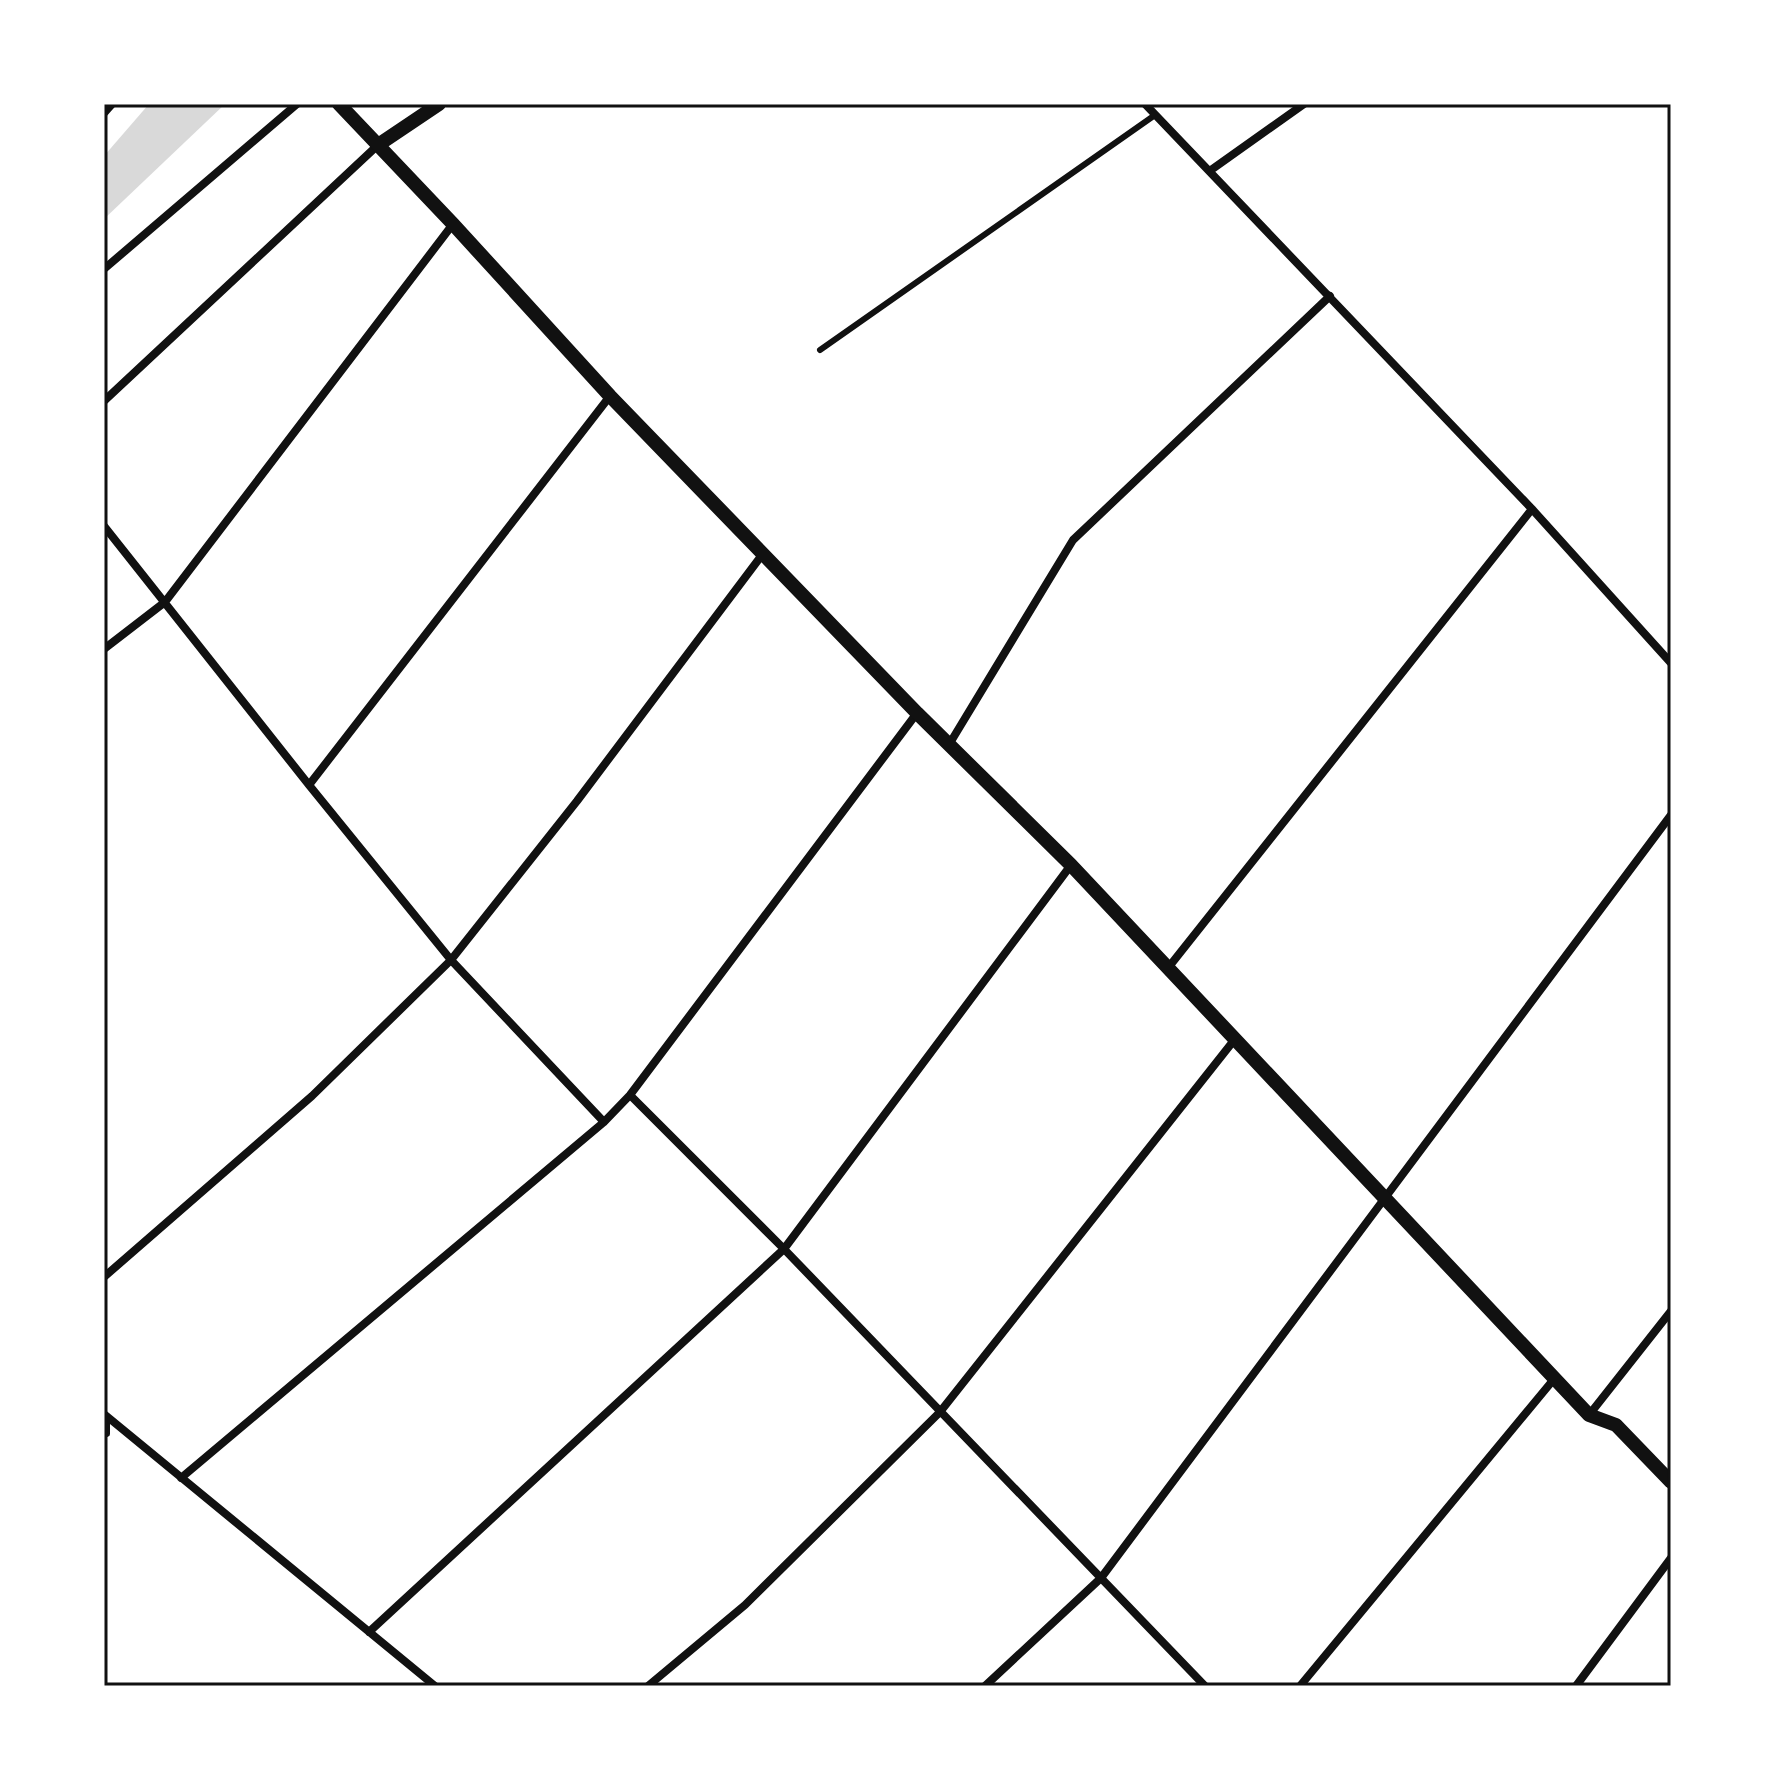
<svg xmlns="http://www.w3.org/2000/svg" width="1775" height="1790" font-family="Barlow,sans-serif">
<style>
.water{fill:#d9d9d9}
.lines{fill:none;stroke-linecap:round;stroke-linejoin:round}
.service{stroke:#111;stroke-width:6}
.minor{stroke:#111;stroke-width:8}
.tertiary{stroke:#111;stroke-width:14}
.neatline{fill:none;stroke:#111;stroke-width:3}
</style>
<rect width="100%" height="100%" fill="#fff"/>
<!-- water -->
<path class="water" d="M149,104H225L104,219V156Z"/>
<g class="lines">
<!-- service -->
<path class="service" d="M820,350L1155,115
M104,1435L107,1434V1416"/>
<!-- minor -->
<path class="minor" d="M1145,104L1532,509L1671,663
M104,113L112,104
M1211,170L1304,104
M104,269L297,104
M104,401L378,145
M104,526L309,785L451,960L604,1122
M104,649L165,602L453,224
M950,743L1073,540L1330,296
M309,785L610,396
M1168,968L1532,509
M630,1095L784,1249L1205,1686
M104,1277L312,1096L451,960L577,801L762,555
M104,1414L435,1686
M1589,1415L1671,1311
M181,1478L604,1122L630,1095L917,713
M369,1632L784,1249L1071,865
M648,1686L745,1605L940,1412L1235,1039
M985,1686L1101,1578L1671,815
M1300,1686L1554,1379
M1576,1686L1671,1558"/>
<!-- tertiary -->
<path class="tertiary" d="M339,104L453,224L610,396L917,713L1071,865L1589,1415L1616,1425L1671,1482
M378,145L439,104"/>
</g>
<!-- border -->
<rect width="1775" height="1790" fill="none" stroke="#ffffff" stroke-width="212"/>
<rect x="106" y="106" width="1563" height="1578" class="neatline"/>
</svg>
